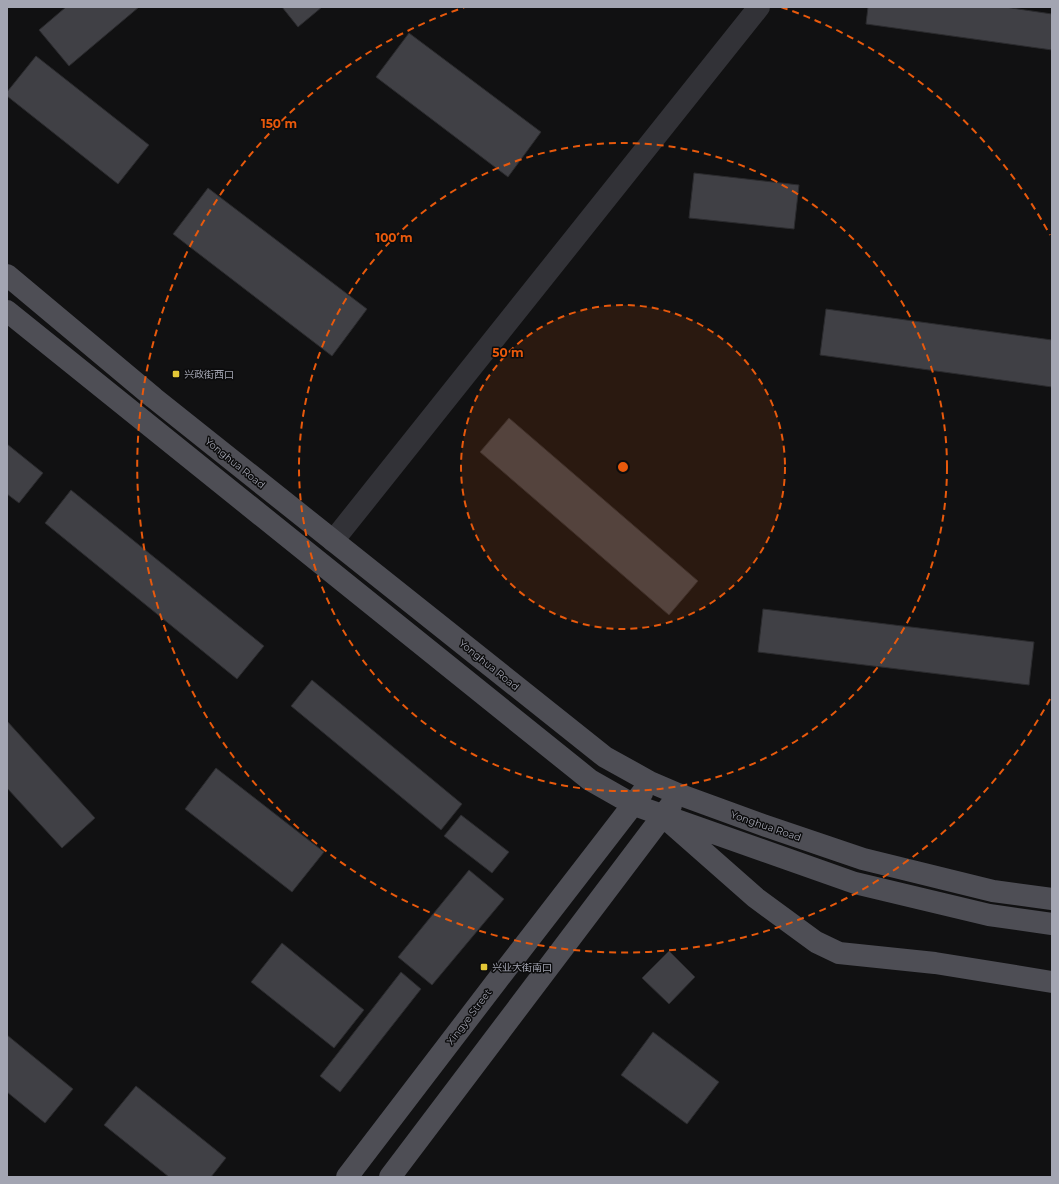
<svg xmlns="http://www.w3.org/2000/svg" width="1059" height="1184" font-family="Montserrat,'Noto Sans SC',sans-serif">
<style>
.building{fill:#404045;stroke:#2b2b2e}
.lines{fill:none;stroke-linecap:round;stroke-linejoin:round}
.minor{stroke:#323237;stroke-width:22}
.major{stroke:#4e4e55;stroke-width:22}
.ring{fill:none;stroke:#e8590c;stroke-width:2;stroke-dasharray:7 5}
.poi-dot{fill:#e3c737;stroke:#0c0c0d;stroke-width:1.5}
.labels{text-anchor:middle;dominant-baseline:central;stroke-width:3;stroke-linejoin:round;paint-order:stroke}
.poi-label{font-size:10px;fill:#a3a5b2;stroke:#0c0c0d;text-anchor:start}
.street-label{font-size:10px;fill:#a3a5b2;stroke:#0c0c0d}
.centre{fill:#e8590c;stroke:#0c0c0d;stroke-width:2}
.ring-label{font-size:12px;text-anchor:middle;font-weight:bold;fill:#e8590c;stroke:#0c0c0d;stroke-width:3;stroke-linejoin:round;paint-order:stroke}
</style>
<rect width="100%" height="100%" fill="#111112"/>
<!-- building -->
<path class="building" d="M66,7H139L69,66L39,30Z
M282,7H322L298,27Z
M868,7H1005L1052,14V50L866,24Z
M409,33L541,132L508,177L376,77Z
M36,56L149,145L118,184L7,96V92Z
M694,173L799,185L794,229L689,218Z
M208,188L367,309L332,356L173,234Z
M826,309L1052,340V387L820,355Z
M509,418L698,581L669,615L480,452Z
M7,444L43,473L19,503L7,494Z
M71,490L264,646L237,679L45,523Z
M763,609L1034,642L1029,685L758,652Z
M312,680L462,804L441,830L291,706Z
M7,721L95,818L62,848L7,788Z
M216,768L324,852L292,892L185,809Z
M461,815L509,852L492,873L444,836Z
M469,870L504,899L432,985L398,957Z
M282,943L364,1010L334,1048L251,982Z
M669,951L695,977L669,1004L642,978Z
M401,972L421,989L340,1092L320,1076Z
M653,1032L719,1082L687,1124L621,1075Z
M7,1035L73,1089L45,1123L7,1092Z
M136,1086L226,1158L211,1177H169L104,1125Z"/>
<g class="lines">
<!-- minor -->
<path class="minor" d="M333,541L759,7"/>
<!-- major -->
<path class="major" d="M7,275L154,398L605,757L650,782L678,794L763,825L863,859L993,891L1052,899
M7,311L590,780L634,805L855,883L989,915L1052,924
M672,824L756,898L816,942L839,953L935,963L1052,982
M347,1177L496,982L642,793
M390,1177L671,805"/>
</g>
<!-- distance rings -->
<circle cx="623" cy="467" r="162" fill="#e8590c" fill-opacity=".12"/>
<g class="ring">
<circle cx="623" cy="467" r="162"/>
<circle cx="623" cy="467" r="324"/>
<path d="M1050 699A486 486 0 1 1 465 7M781 7A486 486 0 0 1 1050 235"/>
</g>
<!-- markers -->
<g class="poi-dot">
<rect x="172" y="370" width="8" height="8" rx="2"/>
<rect x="480" y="963" width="8" height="8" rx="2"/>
</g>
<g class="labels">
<!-- poi labels -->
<g class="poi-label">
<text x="184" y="374">兴政街西口</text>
<text x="492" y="967">兴业大街南口</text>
</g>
<!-- street labels -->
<g class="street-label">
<text transform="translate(235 463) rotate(39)">Yonghua Road</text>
<text transform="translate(489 665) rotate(39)">Yonghua Road</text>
<text transform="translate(766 826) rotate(19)">Yonghua Road</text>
<text transform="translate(469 1017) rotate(-53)">Xingye Street</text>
</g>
</g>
<circle cx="623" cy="467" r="6" class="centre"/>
<g class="ring-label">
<text x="279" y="128">150 m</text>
<text x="394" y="242">100 m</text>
<text x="508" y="357">50 m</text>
</g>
<!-- border -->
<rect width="1059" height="1184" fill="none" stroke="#a3a5b2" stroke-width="16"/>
</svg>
